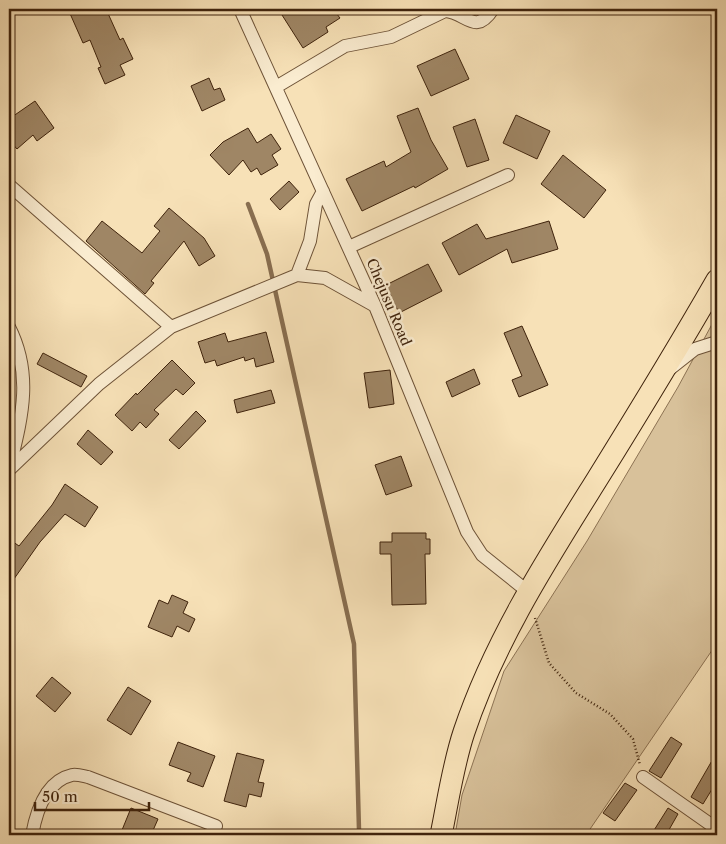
<svg xmlns="http://www.w3.org/2000/svg" width="726" height="844" font-family="'Libre Caslon Text',serif">
<style>
.green{fill:#d8c19a;stroke:#8c7253}
.lines{fill:none;stroke-linecap:round;stroke-linejoin:round}
.stream{stroke:#886e50;stroke-width:4.5}
.building{fill:#9f8665;stroke:#3f230c}
.minor-casing{stroke:#6d5237;stroke-width:14}
.trunk-casing{stroke:#3f230c;stroke-width:23}
.path{stroke:#3f230c;stroke-width:2.5;stroke-dasharray:1 2.5;stroke-linecap:butt}
.minor{stroke:#faecd0;stroke-width:12}
.trunk{stroke:#f7e1b7;stroke-width:21}
.labels{text-anchor:middle;dominant-baseline:central;stroke-width:5;stroke-linejoin:round;paint-order:stroke}
.street-label{font-size:14px;fill:#3f230c;stroke:#faecd0}
</style>
<rect width="100%" height="100%" fill="#f7e1b7"/>
<filter id="stains"><feTurbulence type="fractalNoise" baseFrequency=".004" numOctaves="4"/><feColorMatrix values="0 0 0 0 .2 0 0 0 0 .09 0 0 0 0 .02 0 0 0 .5 -.17"/></filter>
<radialGradient id="worn" r=".72"><stop offset=".6" stop-color="#630" stop-opacity="0"/><stop offset="1" stop-color="#630" stop-opacity=".3"/></radialGradient>
<!-- green -->
<path class="green" d="M717,315V643L586,835H455L462,795L504,671L587,541L678,387Z"/>
<g class="lines">
<!-- stream -->
<path class="stream" d="M248,204L267,254L354,644L359,830L364,835"/>
</g>
<!-- building -->
<path class="building" d="M68,9H106L120,40L123,38L133,59L120,65L125,75L105,84L98,68L101,67L90,40L83,43Z
M292,9H333L340,18L326,27L328,32L303,48L282,15Z
M455,49L469,79L431,96L417,66Z
M209,78L214,90L220,88L225,100L202,111L191,86Z
M35,101L54,128L37,141L33,135L17,149L9,140V119Z
M418,108L431,140L448,169L415,188L414,186L362,211L346,179L384,161L386,167L411,152L397,116Z
M516,115L550,131L537,159L503,143Z
M475,119L489,160L467,167L453,127Z
M248,128L257,143L271,134L281,149L272,155L278,165L261,175L257,168L251,172L243,160L229,175L210,155L223,142Z
M563,155L606,190L584,218L541,184Z
M289,181L299,192L280,210L270,199Z
M169,208L204,238L215,256L199,266L184,241L151,281L154,283L145,294L86,241L102,221L142,253L160,231L154,226Z
M549,221L558,249L512,263L507,249L459,275L442,243L477,224L486,239Z
M428,264L442,291L399,313L386,285Z
M522,326L548,385L519,397L512,380L522,376L504,333Z
M266,332L274,362L256,367L254,358L245,361L244,357L217,366L215,360L205,363L198,342L225,333L228,342Z
M43,353L87,376L81,387L37,364Z
M172,360L195,383L183,395L176,389L154,410L159,414L146,428L140,422L132,431L115,415L136,393L137,395Z
M474,369L480,384L452,397L446,382Z
M390,370L394,404L369,408L364,373Z
M271,390L275,403L237,413L234,400Z
M196,411L206,421L179,449L169,440Z
M88,430L113,452L101,465L77,444Z
M401,456L412,486L386,495L375,465Z
M65,484L98,507L85,527L65,514L40,542L9,586V539L19,546L52,505Z
M392,533H426V539H430V554H425L426,604L392,605L391,554H380V542H392Z
M172,595L188,602L183,613L195,619L189,632L177,626L172,637L148,627L159,600L168,604Z
M52,677L71,693L55,712L36,696Z
M128,687L151,701L131,735L107,720Z
M671,737L682,744L661,778L649,771Z
M178,742L215,756L203,787L187,781L191,773L169,765Z
M717,752V781L703,804L691,797Z
M237,753L264,760L258,782L264,783L261,797L249,794L246,807L224,801Z
M625,783L637,790L615,821L603,813Z
M131,808L158,819L151,835H120Z
M668,808L678,814L666,835H651Z"/>
<g class="lines">
<!-- minor casing -->
<g class="minor-casing">
<path id="minor" d="M240,9L375,306L467,532L482,555L527,591
M276,87L345,46L391,37L445,11C466,12 475,37 493,9
M9,185L171,327L297,275L325,278L375,306
M349,247L508,175
M297,275L310,241L316,204L323,191
M9,327C34,376 21,420 9,470
M671,368L695,349L717,342
M9,470L99,384L171,327
M643,777L717,829
M32,835C36,813 45,781 72,775C77,774 83,776 88,777L216,826"/>
</g>
<!-- trunk casing -->
<g class="trunk-casing">
<path id="trunk" d="M441,835C448,801 453,765 464,732C494,642 546,561 596,481C637,415 678,348 717,280"/>
</g>
<!-- path -->
<path class="path" d="M535,618L549,663L576,693L610,714L633,739L640,765"/>
<!-- minor -->
<use href="#minor" class="minor"/>
<!-- trunk -->
<use href="#trunk" class="trunk"/>
</g>
<g class="labels">
<!-- street labels -->
<g class="street-label">
<text transform="translate(389 302) rotate(67)">Chejusu Road</text>
</g>
</g>
<!-- margin -->
<rect width="726" height="844" fill="none" stroke="#f7e1b7" stroke-width="30"/>
<rect x="10" y="10" width="706" height="824" fill="none" stroke="#3f230c" stroke-width="2.5"/>
<rect x="15" y="15" width="696" height="814" fill="none" stroke="#3f230c"/>
<!-- scale -->
<path d="M35 802v8h114v-8" fill="none" stroke="#3f230c" stroke-width="2.5"/>
<text x="42" y="802" font-size="15" fill="#3f230c" stroke="#faecd0" stroke-width="4" paint-order="stroke">50 m</text>
<rect width="100%" height="100%" filter="url(#stains)"/>
<rect width="100%" height="100%" fill="url(#worn)"/>
</svg>
